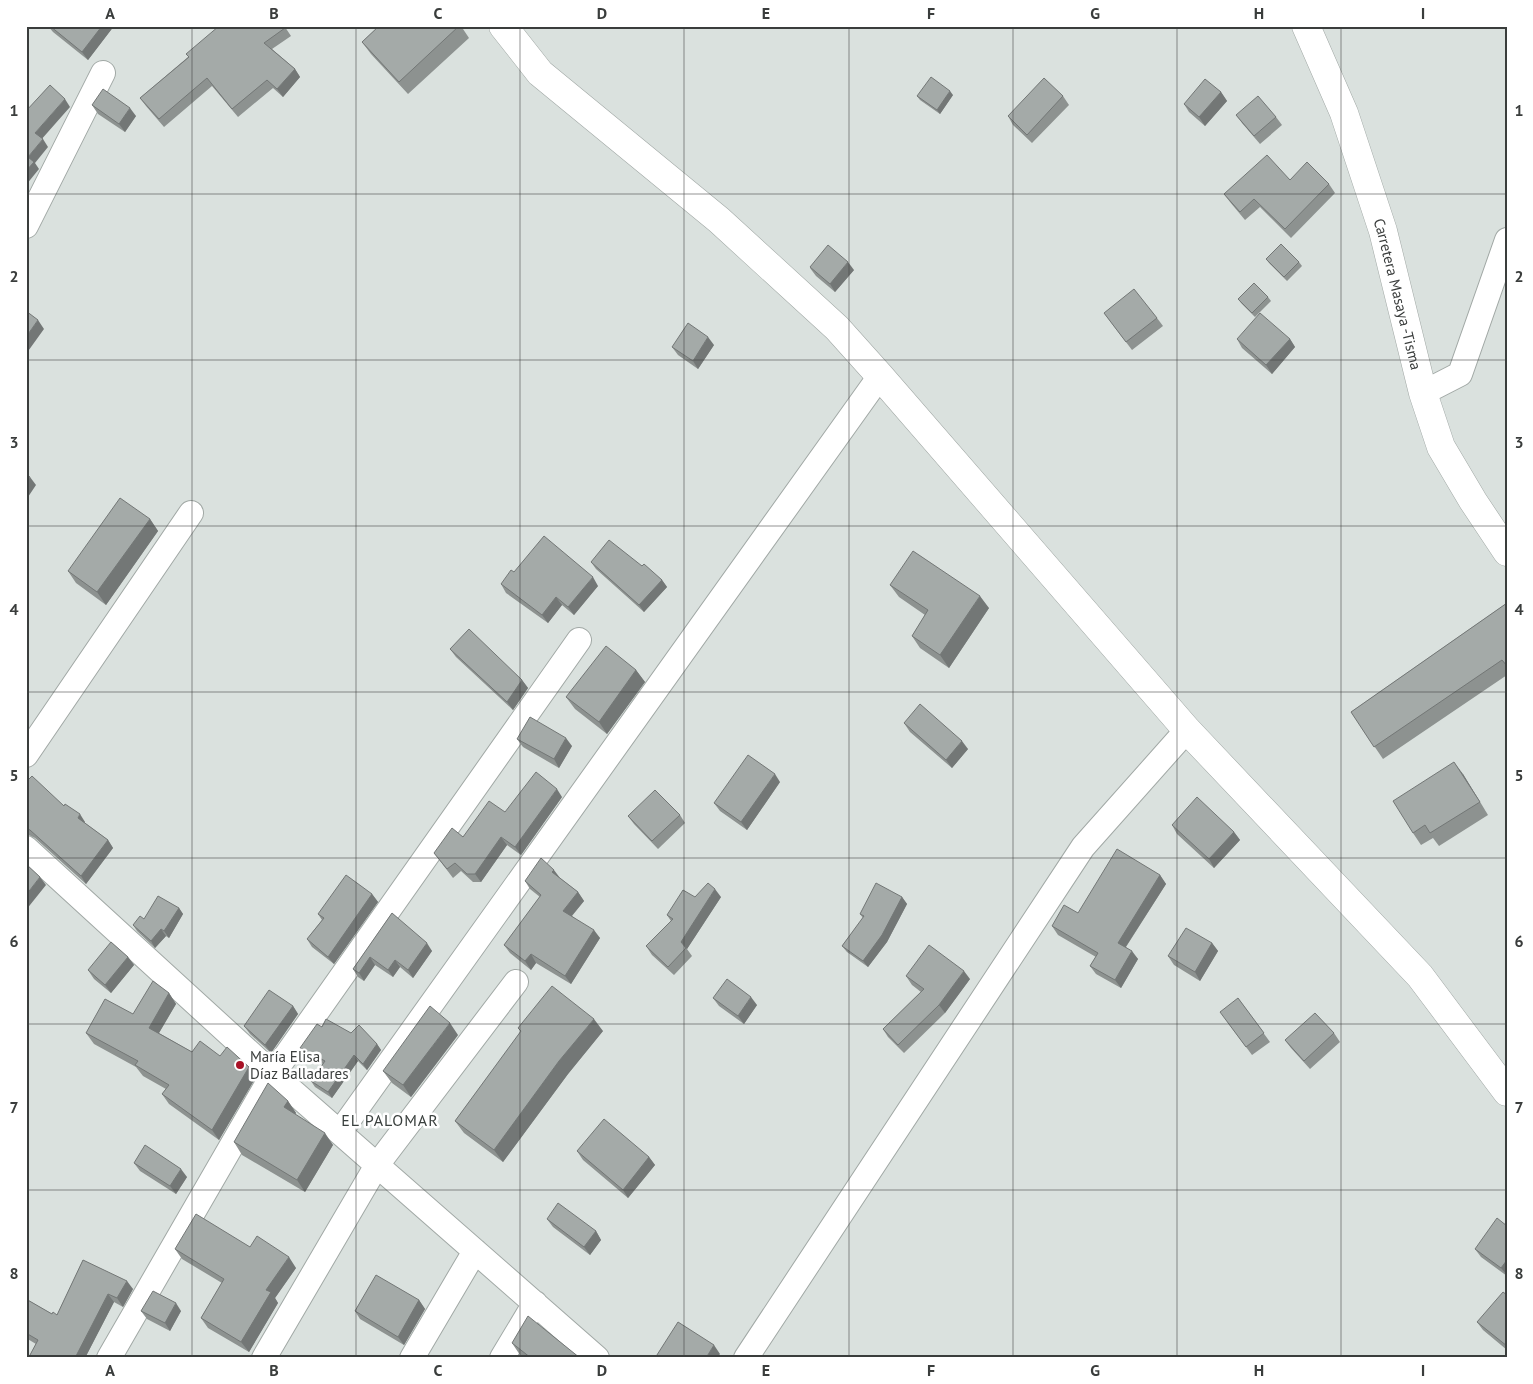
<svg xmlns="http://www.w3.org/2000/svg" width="1533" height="1384" font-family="'PT Sans',sans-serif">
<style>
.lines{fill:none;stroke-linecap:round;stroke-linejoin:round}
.minor-casing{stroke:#a1a8a5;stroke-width:26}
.tertiary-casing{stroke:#a1a8a5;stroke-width:29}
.secondary-casing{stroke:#a1a8a5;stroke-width:29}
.minor{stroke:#fff;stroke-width:24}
.tertiary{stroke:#fff;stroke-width:28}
.secondary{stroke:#fff;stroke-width:28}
.wall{fill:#8d9290}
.shaded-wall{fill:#737776}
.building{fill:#a4aaa8;stroke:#737776}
.grid{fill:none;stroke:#3a3d3c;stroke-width:1;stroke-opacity:0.55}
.poi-dot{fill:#a81126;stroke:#fff;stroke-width:2}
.labels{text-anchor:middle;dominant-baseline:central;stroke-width:5;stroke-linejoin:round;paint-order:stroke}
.street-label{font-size:15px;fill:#3a3d3c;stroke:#fff}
.poi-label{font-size:15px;fill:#3a3d3c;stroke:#fff;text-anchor:start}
.neighbourhood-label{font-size:16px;letter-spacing:1px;fill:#3a403e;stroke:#fff}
.neatline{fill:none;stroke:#3a3d3c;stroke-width:2}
.grid-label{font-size:16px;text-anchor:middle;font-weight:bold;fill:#3a3d3c}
</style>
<rect width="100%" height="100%" fill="#dae1de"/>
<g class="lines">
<!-- minor casing -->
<g class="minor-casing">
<path id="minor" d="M26,226L103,73
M1423,393L1460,374L1507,240
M26,755L191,513
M26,848L273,1074L597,1358
M340,1132L880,376
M109,1358L273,1074L579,640
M264,1358L377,1165L516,982
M412,1358L475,1251
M502,1358L535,1303
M746,1358L1083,847L1187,730"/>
</g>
<!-- tertiary casing -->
<g class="tertiary-casing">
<path id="tertiary" d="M503,26L540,73L719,220L837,328L880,376L1187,730L1420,976L1507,1092"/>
</g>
<!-- secondary casing -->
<g class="secondary-casing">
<g id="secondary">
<path id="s1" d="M1306,26L1344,113L1383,231L1423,393L1441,447L1473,501L1507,552"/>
</g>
</g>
<!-- minor -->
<use href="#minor" class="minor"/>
<!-- tertiary -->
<use href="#tertiary" class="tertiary"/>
<!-- secondary -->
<use href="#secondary" class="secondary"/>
</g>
<!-- wall -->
<path class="wall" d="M48,26H114L88,60L53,32Z
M219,26H286L285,27L291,36L272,49L295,69L300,77L283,97L273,88L238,117L212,86L164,127L146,106L140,98L188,57Z
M379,26H461L469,38L408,94L371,54L362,42Z
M1221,92L1227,101L1205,126L1189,112L1184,104Z
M953,95L940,114L920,100L917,96Z
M1063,96L1069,105L1032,143L1013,125L1008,116Z
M92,105L136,116L125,132L98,114Z
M1236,115L1276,117L1282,125L1260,144L1242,123Z
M1290,180L1329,184L1335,193L1291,238L1260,207L1245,220L1230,202L1224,194Z
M1266,259L1299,262L1302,266L1287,281L1269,263Z
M810,268L854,270L835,292L816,276Z
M1268,297L1271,301L1255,317L1241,303L1238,299Z
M1104,313L1157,318L1163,326L1132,350Z
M1237,339H1290L1295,347L1272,374L1242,348Z
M714,345L698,369L678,355L672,347Z
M150,519L158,531L106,605L76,583L68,571Z
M591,562L642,566L662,580L667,587L644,612L596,569Z
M514,572L598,586L574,615L562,605L548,623L506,593L501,584Z
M890,585L989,608L949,668L920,648L912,636L925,615L899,597Z
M1507,603V675L1383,759L1351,712Z
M450,649L522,680L528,688L513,710L456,657Z
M636,670L645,682L607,734L575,709L566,697Z
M904,723L968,749L952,768L910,732Z
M517,739L572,746L559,768L523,747Z
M1463,774L1488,815L1439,846L1433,838L1421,845L1413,833Z
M26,782L64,806L85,822V823L108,840L113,848L86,884L35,838L29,835H26Z
M780,782L747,830L720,811L714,803Z
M562,797L521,855L507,845L481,882H473L461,871L453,878L434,853L505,812Z
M680,815L685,823L658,849L634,824L628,816Z
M1172,825L1234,832L1240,840L1214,868L1177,834Z
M1160,875L1166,884L1126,947L1138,959L1121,988L1096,974L1090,966L1096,957L1058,935L1052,926L1078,913Z
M560,878L578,892L584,901L572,916L600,938L571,984L536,963L531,970L510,953L504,945L540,897L530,889L525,881Z
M372,894L378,902L334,964L312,947L307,939L322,920L318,914Z
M695,897H721L687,949L692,956L674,975L652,955L646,946L671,921L667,915Z
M902,897L907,904L887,942L868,967L847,952L842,946L863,918L860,914Z
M179,908L183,914L169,938L166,936L155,948L137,931L133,925L144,919Z
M392,913L432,951L413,978L400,967L393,977L375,965L364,981L358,977L353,969Z
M1212,943L1218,951L1200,981L1174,965L1168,956Z
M128,957L134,965L111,993L94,979L88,970Z
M906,976L970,979L945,1013L904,1053L888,1037L883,1029L921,992L912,985Z
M169,993L176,1004L159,1033L192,1052L220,1056L249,1067L256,1077L219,1140L169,1104L162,1094L166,1089L143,1076L136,1067L94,1044L86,1033L133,1014Z
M713,998L757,1005L744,1024L719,1006Z
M1238,998L1270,1042L1252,1055L1226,1020Z
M293,1006L298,1014L271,1053L250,1034L244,1026Z
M322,1027L351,1033L377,1044L381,1050L367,1070L358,1061L332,1098L315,1087L311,1081L323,1064L304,1053L300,1048Z
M518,1028L603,1031L568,1074L503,1162L464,1133L455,1121L521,1032Z
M1334,1033L1340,1042L1310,1069L1291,1048L1285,1040Z
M458,1035L411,1097L392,1083L383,1071Z
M288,1101L296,1113L295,1114L333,1145L305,1192L242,1155L234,1142Z
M577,1151L649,1157L655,1165L628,1198L583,1160Z
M134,1163L187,1177L176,1194L140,1171Z
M547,1219L596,1231L601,1240L590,1255L553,1227Z
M1507,1226V1276L1481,1257L1475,1249Z
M250,1247L296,1268L275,1298L278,1303L249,1352L208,1328L201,1318L222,1283L182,1259L175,1249Z
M83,1260L133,1289L123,1307L114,1302L85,1358H31L30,1355L36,1344L26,1338V1299L52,1314L57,1315Z
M1507,1295V1350L1483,1330L1477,1322Z
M419,1300L425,1309L404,1345L360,1319L355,1311Z
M141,1311H181L170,1331L147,1319Z
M512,1343L580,1358H524L520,1355Z"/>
<!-- shaded-wall -->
<path class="shaded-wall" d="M102,26H114L88,60L82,52Z
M295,69L300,77L283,97L277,89Z
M950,91L953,95L940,114L937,110Z
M1221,92L1227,101L1205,126L1199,117Z
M65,99L70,107L40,141L35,133Z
M130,108L136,116L125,132L119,124Z
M43,139L48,147L35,163L39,169L26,185V171L28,157Z
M848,262L854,270L835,292L830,284Z
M38,320L44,329L26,354V337Z
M708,337L714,345L698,369L693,361Z
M1290,339L1295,347L1272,374L1266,365Z
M30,477L36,485L26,500V483Z
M150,519L158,531L106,605L97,592Z
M593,577L598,586L574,615L568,607Z
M662,580L667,587L644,612L639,605Z
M980,596L989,608L949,668L940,655Z
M556,597L562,605L548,623L542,615Z
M636,670L645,682L607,734L599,722Z
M522,680L528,688L513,710L507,702Z
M566,738L572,746L559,768L554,759Z
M962,741L968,749L952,768L946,760Z
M1454,762L1463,774L1488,815L1480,802Z
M775,774L780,782L747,830L741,822Z
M557,789L562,797L521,855L515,847Z
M80,814L85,822L83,826L78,818Z
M1234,832L1240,840L1214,868L1209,859Z
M501,837L507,845L481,882L475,874Z
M108,840L113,848L86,884L81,876Z
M554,870L560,878L558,881L552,872Z
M1160,875L1166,884L1123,951L1118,943Z
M40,877L46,885L26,910V895Z
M715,889L721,897L687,949L681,942Z
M578,892L584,901L569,919L563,911Z
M372,894L378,902L334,964L328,957Z
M902,897L907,904L887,942L868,967L863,961Z
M179,908L183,914L169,938L164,931Z
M161,929L166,936L155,948L151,941Z
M594,930L600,938L571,984L565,976Z
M427,943L432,951L413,978L408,970Z
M1212,943L1218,951L1200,981L1195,972Z
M1132,951L1138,959L1121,988L1115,980Z
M531,954L536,963L531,970L525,961Z
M128,957L134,965L111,993L105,985Z
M370,957L375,965L364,981L359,973Z
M395,960L400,967L393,977L388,970Z
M964,971L970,979L945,1013L939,1005Z
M169,993L176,1004L156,1038L149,1028Z
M751,997L757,1005L744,1024L738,1016Z
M293,1006L298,1014L271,1053L265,1045Z
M594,1019L603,1031L568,1074L503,1162L494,1150L559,1061Z
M450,1023L458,1035L411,1097L403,1085Z
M377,1044L381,1050L367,1070L363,1064Z
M354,1055L358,1061L332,1098L328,1092Z
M249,1067L256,1077L219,1140L212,1130Z
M288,1101L296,1113L292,1119L284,1107Z
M325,1133L333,1145L305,1192L297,1180Z
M649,1157L655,1165L628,1198L623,1190Z
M181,1169L187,1177L176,1194L170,1186Z
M596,1231L601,1240L590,1255L584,1247Z
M289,1257L296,1268L275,1298L278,1303L249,1352L241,1342L266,1290Z
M1507,1260V1275L1501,1268Z
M127,1281L133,1289L123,1307L117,1298Z
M108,1294L114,1302L85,1358H75Z
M419,1300L425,1309L404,1345L398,1337Z
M176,1303L181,1311L170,1331L165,1323Z
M714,1345L720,1354L717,1358H706Z"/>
<!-- building -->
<path class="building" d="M50,26H102L82,52Z
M219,26H284L285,28L264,43L295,69L277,89L267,80L232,109L207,78L159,119L140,98L189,57L186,54Z
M379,26H459L399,82L362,42Z
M931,77L950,91L937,110L917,96Z
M1044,78L1063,96L1027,135L1008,116Z
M1205,79L1221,92L1199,117L1184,104Z
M50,85L65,99L35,133L43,139L28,157L34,162L26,171V111Z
M103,89L130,108L119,124L92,105Z
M1258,96L1276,117L1254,136L1236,115Z
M1267,155L1290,180L1307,162L1329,184L1285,229L1254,199L1240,212L1224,194Z
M1281,244L1299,262L1284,277L1266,259Z
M828,245L848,262L830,284L810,267Z
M1254,283L1268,297L1252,313L1238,299Z
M1134,289L1157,318L1126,342L1104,313Z
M26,311L38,320L26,337Z
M1260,313L1290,339L1266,365L1237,339Z
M688,323L708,337L693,361L672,347Z
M26,474L30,477L26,483Z
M120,498L150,519L97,592L68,571Z
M544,536L593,577L568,607L556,597L542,615L501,584L511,570L514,572Z
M609,540L642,566L644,564L662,580L639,605L591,562Z
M913,551L980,596L940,655L912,636L928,610L890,585Z
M1507,603V666L1502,660L1374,747L1351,712Z
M469,629L522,680L507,702L450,649Z
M606,646L636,670L599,722L566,697Z
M920,704L962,741L946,760L904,723Z
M530,717L566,738L554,759L517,739Z
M748,755L775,774L741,822L714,803Z
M1454,762L1480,802L1430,833L1425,825L1413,833L1393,801Z
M536,772L557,789L515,847L501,837L475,874H467L455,863L447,869L434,853L452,828L463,837L489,801L505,812Z
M32,776L64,806L65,804L80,814L78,818L108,840L81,876L30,830L26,828V782Z
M655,790L680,815L652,841L628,816Z
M1197,797L1234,832L1209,859L1172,825Z
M1117,849L1160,875L1118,943L1132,951L1115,980L1090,966L1098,953L1052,926L1064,905L1078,913Z
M541,858L554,870L552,872L578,892L563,911L594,930L565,976L531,954L525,961L504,945L541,895L525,881Z
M26,864L40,877L26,895Z
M346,875L372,894L328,957L307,939L324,918L318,914Z
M708,883L715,889L681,942L686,948L668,967L646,946L673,919L667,915L683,890L695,897Z
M876,883L902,897L882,935L863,961L842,946L864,916L860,914Z
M158,896L179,908L164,931L161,929L151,941L133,925L140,916L144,919Z
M392,913L427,943L408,970L395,960L388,970L370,957L359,973L353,969Z
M1186,928L1212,943L1195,972L1168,956Z
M111,942L128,957L105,985L88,970Z
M929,945L964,971L939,1005L898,1045L883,1029L924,989L906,976Z
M727,979L751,997L738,1016L713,998Z
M153,981L169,993L149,1028L192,1052L200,1041L220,1056L227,1047L249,1067L212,1130L162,1094L169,1085L135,1065L138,1061L86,1033L105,999L133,1014Z
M552,986L594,1019L559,1061L494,1150L455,1121L521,1031L518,1028Z
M269,990L293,1006L265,1045L244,1026Z
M1238,998L1264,1033L1246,1047L1220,1012Z
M430,1006L450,1023L403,1085L383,1071Z
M1315,1013L1334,1033L1304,1061L1285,1040Z
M326,1019L351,1033L359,1025L377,1044L363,1064L354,1055L328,1092L311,1081L325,1061L300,1048L317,1024L322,1027Z
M268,1083L288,1101L284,1107L325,1133L297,1180L234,1142Z
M604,1119L649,1157L623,1190L577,1151Z
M145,1145L181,1169L170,1186L134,1163Z
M558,1203L596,1231L584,1247L547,1219Z
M196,1214L250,1247L257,1236L289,1257L266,1290L271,1292L241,1342L201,1318L224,1279L175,1249Z
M1497,1218L1507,1226V1260L1501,1268L1475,1249Z
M83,1260L127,1281L117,1298L108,1294L75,1358H34L30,1355L38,1340L26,1333V1299L52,1314L53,1312L57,1315Z
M376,1275L419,1300L398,1337L355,1311Z
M153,1291L176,1303L165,1323L141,1311Z
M1503,1292L1507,1295V1346L1477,1322Z
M528,1316L580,1358H531L512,1343Z
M678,1322L714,1345L706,1358H655Z"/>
<!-- grid -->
<path class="grid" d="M192,26V1358M356,26V1358M520,26V1358M684,26V1358M849,26V1358M1013,26V1358M1177,26V1358M1341,26V1358M26,194H1507M26,360H1507M26,526H1507M26,692H1507M26,858H1507M26,1024H1507M26,1190H1507"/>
<!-- markers -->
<circle class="poi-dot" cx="240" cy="1065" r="5"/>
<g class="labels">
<!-- street labels -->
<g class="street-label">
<text stroke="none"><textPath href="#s1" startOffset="284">Carretera Masaya -Tisma</textPath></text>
</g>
<!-- poi labels -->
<g class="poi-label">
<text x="250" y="1056">María Elisa<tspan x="250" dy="17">Díaz Balladares</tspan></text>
</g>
<!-- neighbourhood labels -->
<g class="neighbourhood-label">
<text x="390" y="1120">EL PALOMAR</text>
</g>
</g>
<!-- border -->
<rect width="1533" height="1384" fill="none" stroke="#ffffff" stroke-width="55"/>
<rect x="28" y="28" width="1478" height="1328" class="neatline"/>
<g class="grid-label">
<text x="110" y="19">A</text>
<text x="274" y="19">B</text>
<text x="438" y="19">C</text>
<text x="602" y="19">D</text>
<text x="766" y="19">E</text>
<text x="931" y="19">F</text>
<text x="1095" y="19">G</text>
<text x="1259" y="19">H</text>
<text x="1423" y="19">I</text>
<text x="14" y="116">1</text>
<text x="1519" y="116">1</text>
<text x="14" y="282">2</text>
<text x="1519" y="282">2</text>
<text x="14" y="448">3</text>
<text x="1519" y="448">3</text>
<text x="14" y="615">4</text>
<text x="1519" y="615">4</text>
<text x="14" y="781">5</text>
<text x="1519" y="781">5</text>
<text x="14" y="947">6</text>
<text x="1519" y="947">6</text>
<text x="14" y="1113">7</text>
<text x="1519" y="1113">7</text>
<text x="14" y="1279">8</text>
<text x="1519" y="1279">8</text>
<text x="110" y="1376">A</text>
<text x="274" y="1376">B</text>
<text x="438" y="1376">C</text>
<text x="602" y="1376">D</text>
<text x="766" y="1376">E</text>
<text x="931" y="1376">F</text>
<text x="1095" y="1376">G</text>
<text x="1259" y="1376">H</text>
<text x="1423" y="1376">I</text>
</g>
</svg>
